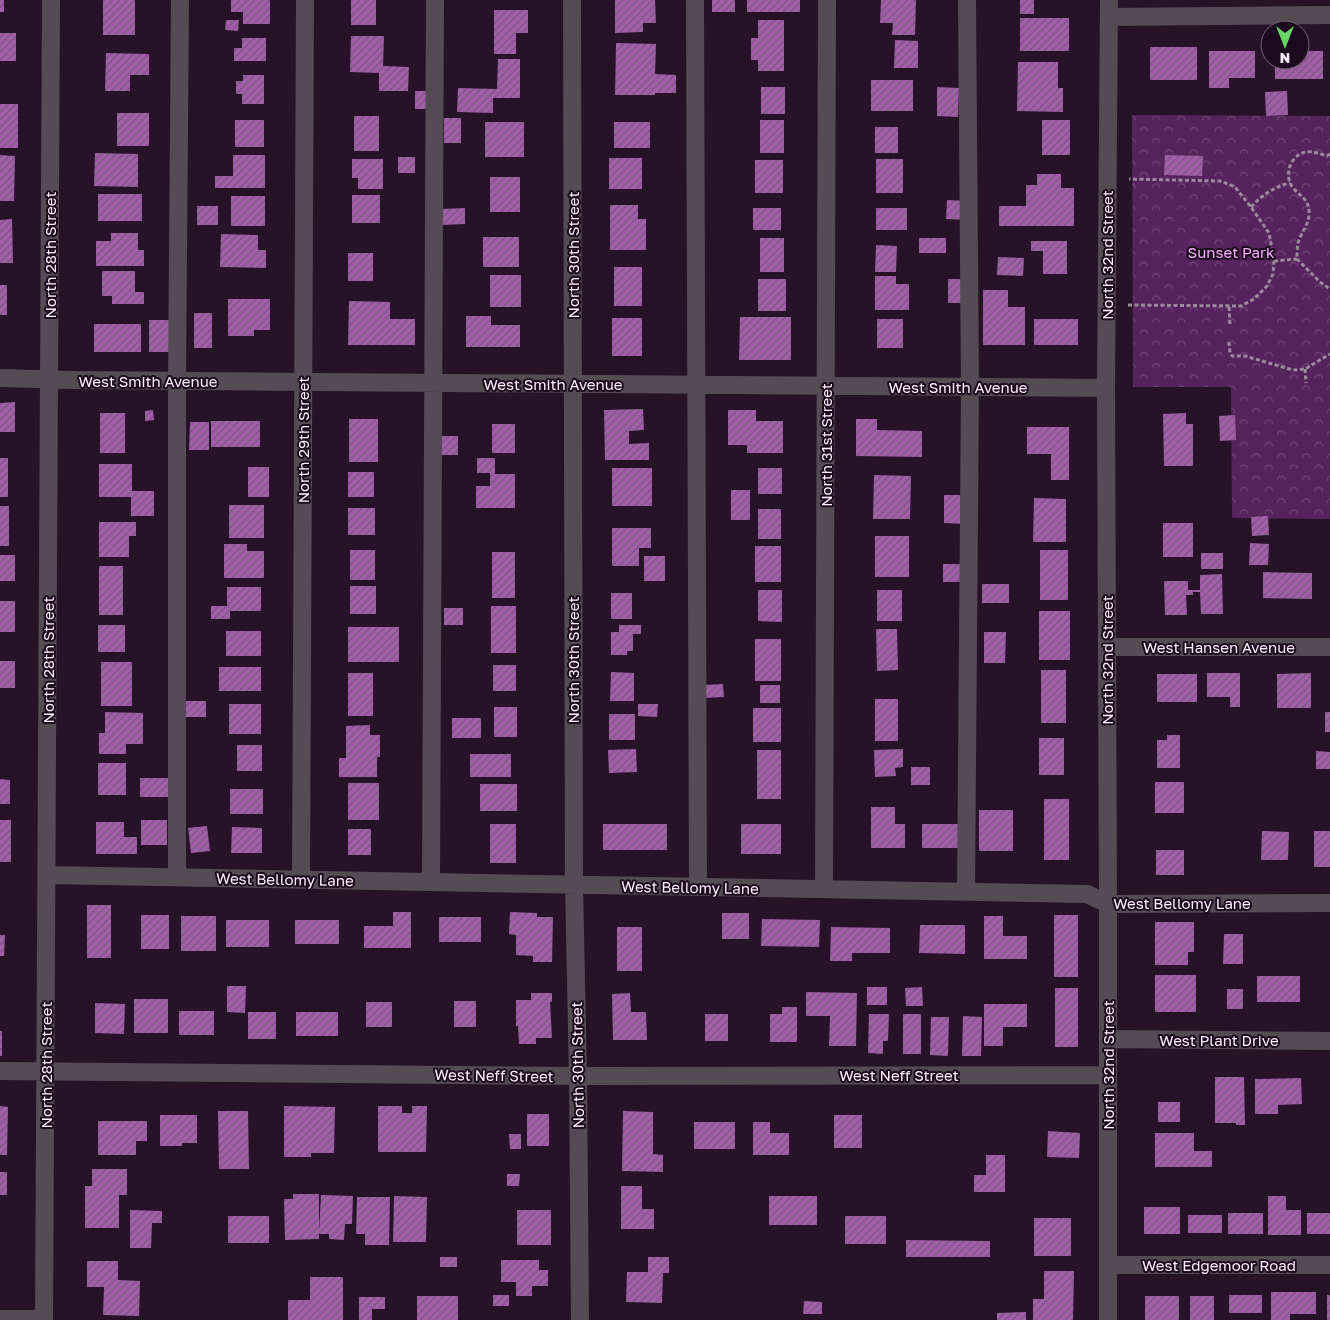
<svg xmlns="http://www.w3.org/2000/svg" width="1330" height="1320" font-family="'Golos Text',sans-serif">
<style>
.park{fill:url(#park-crowns)}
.building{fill:url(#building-hatch)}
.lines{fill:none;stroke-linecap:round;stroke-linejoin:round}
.path{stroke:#9b8b9d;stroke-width:3;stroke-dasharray:4 2.5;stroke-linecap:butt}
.minor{stroke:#544b55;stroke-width:18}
.labels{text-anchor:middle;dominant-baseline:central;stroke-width:4;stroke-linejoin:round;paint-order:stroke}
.park-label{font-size:15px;fill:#f6b1fe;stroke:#1c0a1e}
.street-label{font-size:15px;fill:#fdeffe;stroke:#1c0a1e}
</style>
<defs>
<pattern id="park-crowns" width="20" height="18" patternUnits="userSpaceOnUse" patternTransform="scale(1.25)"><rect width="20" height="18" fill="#56245c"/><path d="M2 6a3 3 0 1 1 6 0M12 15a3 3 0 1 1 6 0" fill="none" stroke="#6f4474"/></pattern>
<pattern id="building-hatch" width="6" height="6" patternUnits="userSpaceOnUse" patternTransform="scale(1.25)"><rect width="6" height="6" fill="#a05fa8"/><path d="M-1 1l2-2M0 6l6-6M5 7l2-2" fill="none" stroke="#7a557f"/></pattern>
</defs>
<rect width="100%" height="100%" fill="#261328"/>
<!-- park -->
<path class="park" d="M1132,115L1330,116V519L1232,518L1231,387H1133Z"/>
<!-- building -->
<path class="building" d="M0,0H4V12H0Z
M103,0H135V35H103Z
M231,0H270V24H243V12H231Z
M351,0H376V25H351Z
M615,0H655L656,23H643V32L615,33Z
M712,0H735V12H712Z
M747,0H800V12H747Z
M881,0H916L915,35H892L893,23H880Z
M1020,0H1034V14H1020Z
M494,10H528V33H516V54H494Z
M1020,18H1069V51H1020Z
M226,20H239L238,31L225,30Z
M758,20H784V71H758V60H751V38H758Z
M0,33H16V61H0Z
M351,36H384L383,66L409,67L408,91H379V73L350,72Z
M242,38H266V61H234V48H242Z
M895,40L918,41V68H894Z
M616,43L656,44L655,74L676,75V93H655V95H615Z
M1150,47H1197V80H1150Z
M1209,51H1255V78H1229V88H1209Z
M1300,51H1323V79H1275V60H1300Z
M106,53L149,54V75H130V91H105Z
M498,59H520V98H493V113L457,112L458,88L497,89Z
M1018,62H1058V88H1063V112L1017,111Z
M243,75H264V104H242V94H236V81H243Z
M871,80H913V111H871Z
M761,87H785V114H761Z
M937,87L959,88L958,117L937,116Z
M415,91H432V109H415Z
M1287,91L1288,115L1266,116L1265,92Z
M0,104H18V148H0Z
M117,113H149V146H117Z
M354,116H379V151H354Z
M444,118H461V143H444Z
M235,120H264V147H235Z
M760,120H784V153H760Z
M1042,120H1070V155H1042Z
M485,122H524V157H485Z
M614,122H650V148H614Z
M875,127H898V153H875Z
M95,153L138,154V187L94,186Z
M0,155L15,156L14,201H0Z
M233,155H265V188H215V176H233Z
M1165,155L1203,156L1202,176L1164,175Z
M398,157H415V173H398Z
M609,158H642V189H609Z
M352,159H383V189H358V178H352Z
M876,159H903V193H876Z
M755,160H783V193H755Z
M1037,174H1061V188H1074V226H999V206H1026V185H1037Z
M490,177H520V212H490Z
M98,194H142V221H98Z
M352,195H380V223H352Z
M231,196H265V226H231Z
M947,200L968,201L967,220L946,219Z
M610,205H638V219H646V250H610Z
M197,206H218V225H197Z
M465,208V224L441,225V209Z
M753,208H781V230H753Z
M876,208H907V230H876Z
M12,219L13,263H0V220Z
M111,233H138V250H144V266H96V241H111Z
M221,234L258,235V250H266V268L220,267Z
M483,237H519V267H483Z
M760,238H784V272H760Z
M919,238H946V253H919Z
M1031,241H1067V274H1043V251H1031Z
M876,245L897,246L896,272H875Z
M348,253H373V281H348Z
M998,257L1024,258L1023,276L997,275Z
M614,267H642V306H614Z
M102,271H135V292H144V304H112V296H102Z
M490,275H521V307H490Z
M875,276H896V284H909V310H875Z
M758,279H786V311H758Z
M948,279H968L967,303H948Z
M0,285H7V315H0Z
M983,290H1008V307H1025V345H983Z
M228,299H270V330H254V336H228Z
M349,301L390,302V319H415V345H348Z
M194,313H212V348H194Z
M466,316H491V325H520V347H466Z
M740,317H791V360H739Z
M612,318H642V356H612Z
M877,319H903V348H877Z
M1034,319H1078V345H1034Z
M149,320H169V352H149Z
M94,324H141V352H94Z
M15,402V432H0V403Z
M643,409L644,430L629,431V444L649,443V460H605L604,410Z
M153,410L154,420L145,421V411Z
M728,410H756V421H783V453H747V445H728Z
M100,413H125V453H100Z
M1186,413V424H1193V466H1164L1163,414Z
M1235,415L1236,440L1220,441L1219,416Z
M349,419H378V462H349Z
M856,419H877V430L922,431V457L856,456Z
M211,421H260V447H211Z
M190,422H209V450H189Z
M492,424H515V453H492Z
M1027,427H1069V480H1051V454H1027Z
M441,436H458V455H441Z
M0,458H8V497H0Z
M477,458H495V474H515V508H476V486H490V473H477Z
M99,464H132V491H154V516H131V497H99Z
M248,467H269V497H248Z
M612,468H652V506H612Z
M758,468H782V494H758Z
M348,472H374V497H348Z
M874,475L911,476L910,519H873Z
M731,490H750V520H731Z
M944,495H965V524L944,523Z
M1034,498L1066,499V542H1033Z
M229,505H264V538H229Z
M0,506H9V546H0Z
M348,508H375V535H348Z
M758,509H781V539H758Z
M1268,516L1269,535L1252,536L1251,517Z
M99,522H136V536H129V557H99Z
M1163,523H1193V557H1163Z
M612,528H651V548H639V566H612Z
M875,536H909V577H875Z
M1250,543L1269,544L1268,565H1249Z
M224,544H247V551H264V578H224Z
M755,546H781V582H755Z
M350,550H375V580H350Z
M1040,550H1068V600H1040Z
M492,552H515V598H492Z
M1201,553H1223V569H1201Z
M0,555H15V581H0Z
M644,556H665V581H644Z
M943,564H963V582H943Z
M99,566H123V615H99Z
M1263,572L1312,573V599L1263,598Z
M1222,574L1223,614H1201L1200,592H1193V595H1186L1187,615H1165L1164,581H1188V590H1200V575Z
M982,584H1009V603H982Z
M350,586H376V614H350Z
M227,587H261V611H230V619H211V606H227Z
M758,590H782V622L758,621Z
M877,590H902V621H877Z
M611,593H632V619H611Z
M0,601H15V632H0Z
M491,606H516V653H491Z
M444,608H463V625H444Z
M1039,611H1070V660H1039Z
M98,625H125V652H98Z
M619,625H641V634H633V651H627V655H611V632H619Z
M348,627H399V662H348Z
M876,629H897L898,670L877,671Z
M226,631H261V656H226Z
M984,632H1006L1005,663H984Z
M755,639H781V681H755Z
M0,661H15V688H0Z
M101,662H132V706H101Z
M493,665H516V691H493Z
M219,667H261V691H219Z
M1041,670H1066V723H1041Z
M611,672L634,673V701H610Z
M348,673H373V716H348Z
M1207,673H1240V707H1230V697H1207Z
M1311,673V708H1277V674Z
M1157,674H1197V702H1157Z
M723,684L724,697L703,698V685Z
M760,685H780V703H760Z
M875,699H898V741H875Z
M185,701H206V717H185Z
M229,704H261V734H229Z
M638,704H658L657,717L638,716Z
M494,707H517V737H494Z
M753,708H781V742H753Z
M105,712L143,713V744H126V754H99V733H105Z
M1325,712H1330V732H1325Z
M609,714H635V740H609Z
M452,718H481V738H452Z
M370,725V735H380V757H377V777H339V758H346V726Z
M1167,735H1180V768H1157V740H1167Z
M1039,738H1064V775H1039Z
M237,745H262V771H237Z
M636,749L637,772L609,773L608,750Z
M903,749V767L895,768L896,776L875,777L874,750Z
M757,750H781V799H757Z
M1316,751L1330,752V769H1316Z
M470,754H511V777H470Z
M98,763H126V795H98Z
M911,767H930V785H911Z
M140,778H173V797H140Z
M0,779L10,780V804H0Z
M1155,782H1184V813H1155Z
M348,783H379V820H348Z
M480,784H517V811H480Z
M230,789H263V814H230Z
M1044,799H1069V860H1044Z
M871,807H895V824H905V848H871Z
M979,810H1013V851H979Z
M0,820H11V862H0Z
M141,820H167V845H141Z
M96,822H124V837H137V854H96Z
M490,824H516V863H490Z
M603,824H667V850H603Z
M741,824H781V854H741Z
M922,824H964V848H922Z
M207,826L210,851L191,853L188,828Z
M232,827L262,828V853H231Z
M348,829H371V855H348Z
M1262,831L1289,832L1288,860H1261Z
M1314,831H1330V867H1314Z
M1156,850H1184V875H1156Z
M87,905H111V958H87Z
M393,912H411V948H364V926H393Z
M510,912L537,913V917H553L552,962H533V956L516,955V935L509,934Z
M722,913H749V939H722Z
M141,915H169V949H141Z
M1054,915H1078V977H1054Z
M181,916H216V951H181Z
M984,916H1003V936H1027V959H984Z
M439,917H481V942H439Z
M762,919L820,920L819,947L761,946Z
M226,920H269V947H226Z
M295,920H339V944H295Z
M1155,922H1194V952H1188V965H1155Z
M920,925H965V954L919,953Z
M617,927H642V971H617Z
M831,927L890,928V953H852V961H830Z
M1224,934H1243V964H1223Z
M0,935H5L4,956H0Z
M1155,975H1196V1012H1155Z
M1257,976H1300V1002H1257Z
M227,986H246L245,1013L227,1012Z
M867,987H887V1005H867Z
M922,987L923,1006H906L905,988Z
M1055,988H1078V1047H1055Z
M1227,989H1243V1009H1227Z
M806,992L857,993L856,1046H829L830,1016H806Z
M531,993H552V1002H550L552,1038H536V1044H519L518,1026H516V1000H531Z
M630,993L631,1012H646L647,1040H613L612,994Z
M134,999H168V1033H134Z
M454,1001H476V1027H454Z
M366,1002H392V1027H366Z
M95,1003L125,1004L124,1034L95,1033Z
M984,1004H1027V1027H1003V1046H984Z
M782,1007H797V1042H770V1014H782Z
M179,1011H214V1035H179Z
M248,1012H276V1039H248Z
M296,1012H338V1036H296Z
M705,1014H728V1041H705Z
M869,1014H889L888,1041H883V1054L868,1053Z
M903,1014H921V1054H903Z
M963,1016L982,1017L981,1056H962Z
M931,1017H949L948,1056L930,1055Z
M0,1031H2V1056H0Z
M1215,1077H1244L1245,1125H1236V1123H1215Z
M1301,1078L1302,1104L1278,1105V1114H1255V1079Z
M1158,1102H1180V1122H1158Z
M0,1106L8,1107L7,1155H0Z
M284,1106L335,1107L334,1153H311V1157H284Z
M378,1106H402V1113H412V1106H427L426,1152H378Z
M218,1111H248L249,1169H219Z
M623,1111L653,1112V1154L663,1155V1172L622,1171Z
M527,1114H549V1146H527Z
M160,1115H197V1143H182V1146H160Z
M834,1115H862V1148H834Z
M98,1121H147V1141H136V1155H98Z
M694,1122H735V1149H694Z
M753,1122H770V1133H789V1155H753Z
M1048,1131L1080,1133L1079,1158L1047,1157Z
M1155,1133H1194V1151H1212V1167H1155Z
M509,1134H521V1149H510Z
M986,1155H1005V1192H974V1175H986Z
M92,1169H127V1195H119V1228H85V1186H92Z
M0,1172H7V1195H0Z
M507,1174H520L519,1186H507Z
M621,1186H642V1209H654V1229H621Z
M293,1194H319V1231L321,1195L353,1196L352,1224H345L344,1240L329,1239V1234H319V1239L285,1240L284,1199H293Z
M394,1196L427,1197L426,1242H393Z
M769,1196H817V1225H769Z
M1268,1196H1286V1210H1301V1235H1268Z
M357,1197H390L389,1245H365V1234H356Z
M1144,1207H1180V1234H1144Z
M130,1210L162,1211V1223H152L151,1248H130Z
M517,1210H551V1245H517Z
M1228,1213H1263V1234H1228Z
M1307,1213H1330V1234H1307Z
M1188,1215H1222V1233H1188Z
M228,1216H269V1243H228Z
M845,1216H886V1244H845Z
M1034,1218H1071V1256H1034Z
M906,1240L990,1241V1257H906Z
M440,1257H457V1267H440Z
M648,1257H669V1273H663L662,1303L626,1302L627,1272H648Z
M501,1260H539V1270H548V1286H532V1296H516V1282H501Z
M87,1261H118V1280L140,1281L139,1316L103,1315L104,1287H87Z
M1044,1271H1074L1073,1320H1033V1299H1044Z
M310,1277H343V1320H288V1300H310Z
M1271,1292H1316V1314H1290V1320H1271Z
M493,1295H509V1306H493Z
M1229,1295H1262V1313H1229Z
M1327,1295H1330V1320H1327Z
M417,1296H458V1320H417Z
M1145,1296H1179V1320H1145Z
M1190,1296H1214V1320H1190Z
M359,1297H385V1309H372V1320H359Z
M804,1301L822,1302V1314H803Z
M1026,1312V1320H997V1313Z"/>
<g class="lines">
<!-- path -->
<path class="path" d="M1330,154L1327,156C1315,152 1305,148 1295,158C1287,166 1286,181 1294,189C1302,198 1310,200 1309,215C1309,223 1302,232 1299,240C1297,246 1297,253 1297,259L1320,282L1330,289
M1251,207C1262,195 1274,187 1290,183
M1274,261L1297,259
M1128,305L1241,306L1254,299L1267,286L1273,274L1274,261L1269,233L1251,207L1235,187L1220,181L1129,179
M1229,307L1230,325
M1229,342L1230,353L1232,356H1245L1293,370L1305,369L1330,354
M1305,369L1306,383"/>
<!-- minor -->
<path class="minor" d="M572,0L574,884L578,1076L580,1320
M695,0L698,887
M1109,17L1330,15
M0,378L72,380L1106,388
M1107,647H1330
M47,875L1087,894L1108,904L1330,903
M177,877V381L180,0
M301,880L305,0
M431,882L435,0
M824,889L827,0
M966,891L970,387L967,0
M1108,1039L1330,1041
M0,1071L578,1076L1108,1075
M1108,1265H1330
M0,1319H44
M44,1320L51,0
M1108,1320V904L1106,388L1109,0"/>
</g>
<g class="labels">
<!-- park labels -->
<g class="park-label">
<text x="1231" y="252">Sunset Park</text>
</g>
<!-- street labels -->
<g class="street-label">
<text transform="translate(50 255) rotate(-90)">North 28th Street</text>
<text transform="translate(573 255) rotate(-90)">North 30th Street</text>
<text transform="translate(1107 255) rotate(-90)">North 32nd Street</text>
<text x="148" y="381">West Smith Avenue</text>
<text x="553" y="384">West Smith Avenue</text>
<text x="958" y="387">West Smith Avenue</text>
<text transform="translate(303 440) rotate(-90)">North 29th Street</text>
<text transform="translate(826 445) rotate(-90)">North 31st Street</text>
<text x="1219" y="647">West Hansen Avenue</text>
<text transform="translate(48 660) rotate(-90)">North 28th Street</text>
<text transform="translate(573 660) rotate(-90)">North 30th Street</text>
<text transform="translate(1107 660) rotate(-90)">North 32nd Street</text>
<text transform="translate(285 879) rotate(1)">West Bellomy Lane</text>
<text transform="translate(690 887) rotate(1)">West Bellomy Lane</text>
<text x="1182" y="903">West Bellomy Lane</text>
<text x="1219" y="1040">West Plant Drive</text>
<text transform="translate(46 1065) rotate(-90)">North 28th Street</text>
<text transform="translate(577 1065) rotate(-91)">North 30th Street</text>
<text transform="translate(1108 1065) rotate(-90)">North 32nd Street</text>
<text transform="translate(494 1075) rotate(1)">West Neff Street</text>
<text x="899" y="1075">West Neff Street</text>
<text x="1219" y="1265">West Edgemoor Road</text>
</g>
</g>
<!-- north arrow -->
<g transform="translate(1285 45) rotate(180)"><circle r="24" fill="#1c0a1e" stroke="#766678"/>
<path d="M0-4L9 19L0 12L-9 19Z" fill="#68d465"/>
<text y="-8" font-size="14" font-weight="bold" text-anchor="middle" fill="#fdeffe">N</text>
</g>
</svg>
